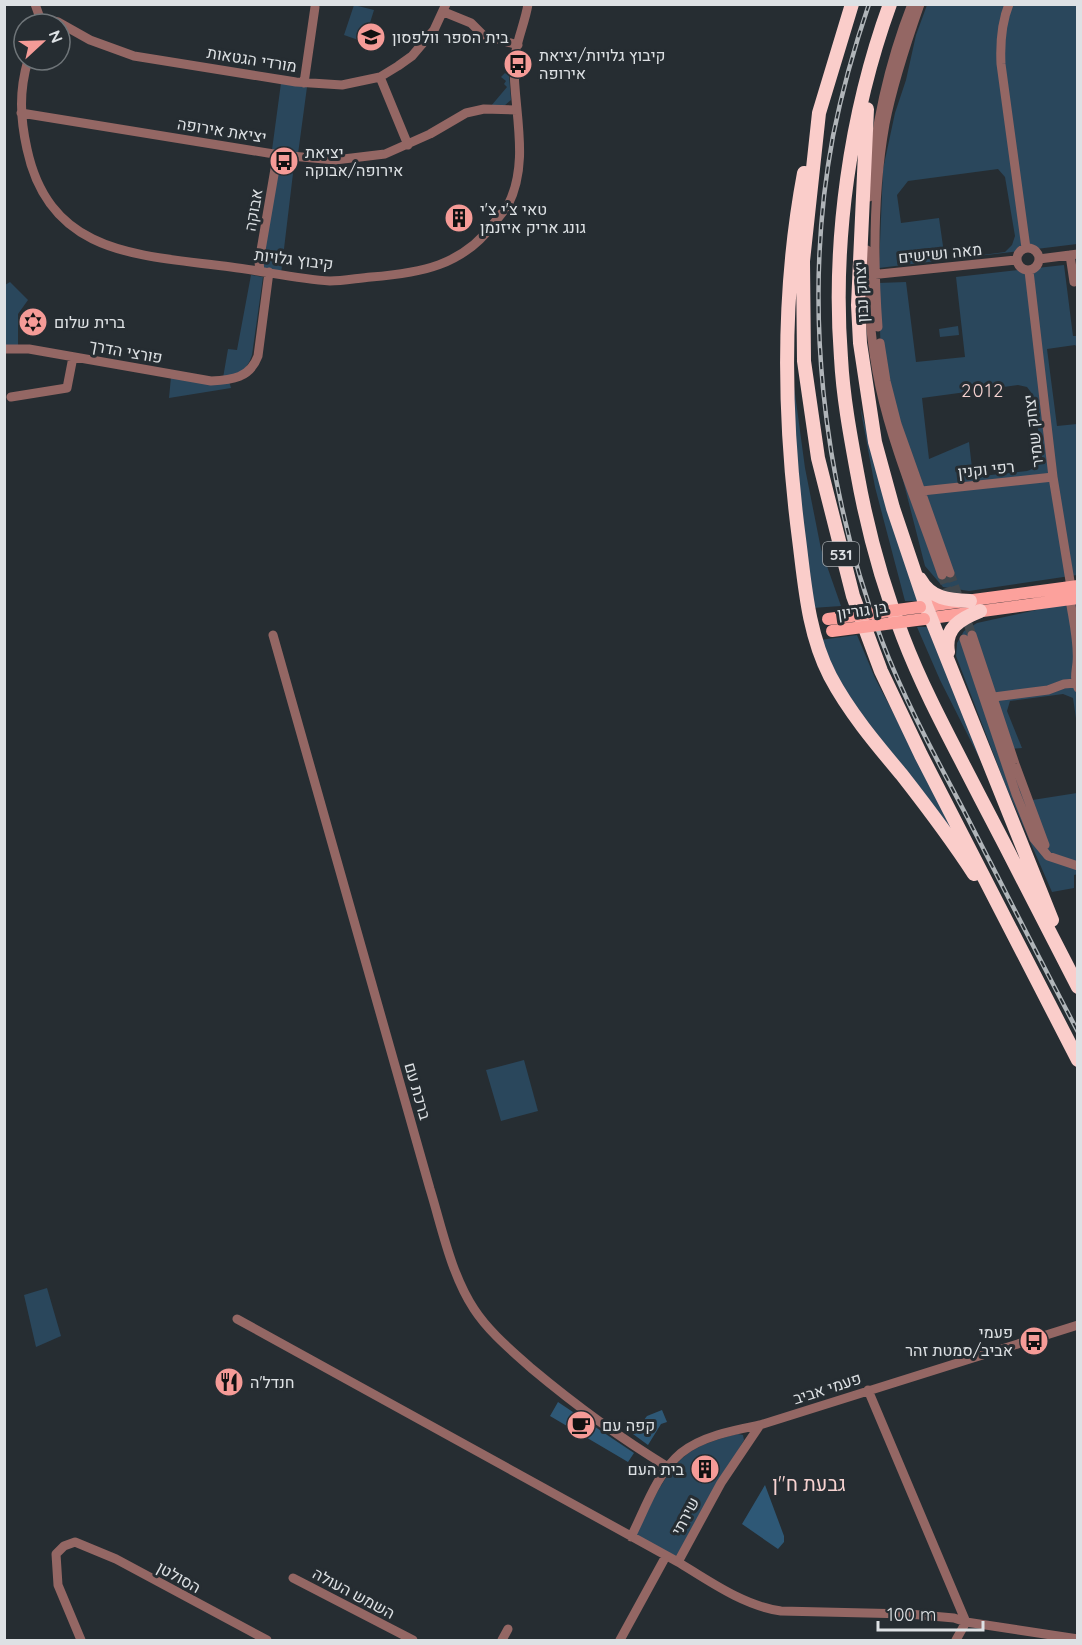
<svg xmlns="http://www.w3.org/2000/svg" width="1082" height="1645" font-family="Quicksand,Heebo,sans-serif">
<style>
.green{fill:#2a475c;fill-rule:evenodd}
.forest{fill:#2e5876}
.lines{fill:none;stroke-linecap:round;stroke-linejoin:round}
.minor-tunnel{stroke:#41484d;stroke-width:9;stroke-dasharray:9 4.5;stroke-linecap:butt}
.minor{stroke:#946764;stroke-width:9}
.major{stroke:#fca19c;stroke-width:12}
.highway{stroke:#facdca;stroke-width:14}
.rail-casing{stroke:#b0b5b9;stroke-width:4.5}
.rail{stroke:#262d32;stroke-width:2;stroke-dasharray:7;stroke-linecap:butt}
.major-bridge{stroke:#fca19c;stroke-width:12}
.labels{text-anchor:middle;dominant-baseline:central;stroke-width:6;stroke-linejoin:round;paint-order:stroke}
.shield{fill:#262d32;stroke:#a6abaf;stroke-width:1.5}
.shield-label{font-size:15px;font-weight:bold;fill:#dde1e4}
.poi-label{font-size:16px;fill:#dde1e4;stroke:#262d32;text-anchor:start}
.street-label{font-size:16px;fill:#dde1e4;stroke:#262d32}
.neighbourhood-label{font-size:18px;letter-spacing:1.5px;fill:#f7d3d1;stroke:#262d32}
.quarter-label{font-size:20px;fill:#f7d3d1;stroke:#262d32}
</style>
<rect width="100%" height="100%" fill="#262d32"/>
<!-- green -->
<path class="green" d="M354,5L374,10L364,42L344,35Z
M927,5H1077V244L879,268L883,169L895,113L906,80L916,35ZM998,169L1005,177L1015,236L1012,245L1005,252L945,260L939,218L901,223L897,195L908,181Z
M505,73L509,76L511,100L504,106H491L507,87L504,84L506,81L501,77Z
M281,83L307,87L298,154L272,150Z
M276,163L294,165L281,274L260,271Z
M1064,265L1073,336H1077V347L1075,345L1047,349L1057,426L1077,424V575L969,591L943,587L925,566L883,402L878,283L906,282L916,362L965,357L956,277ZM1018,385L1027,387L1033,395L1042,457C1041,466 1035,468 1027,471L973,477L969,442L929,459L922,398Z
M251,275L263,277L252,355C247,371 238,375 223,378L228,349L237,350Z
M10,282L28,300L18,314V348H5V285Z
M793,306L794,386L805,468L821,549L841,606L812,608L793,446Z
M958,326L959,335L940,337L939,329Z
M171,377L229,381L231,388L169,398Z
M860,406L883,491L918,601H905L875,487Z
M1077,601V725L1073,698L1063,694L1010,701L1007,711L1022,748L1010,749L1026,801L1077,793L1078,874L1074,875V888L1052,892L1005,784L956,656L957,643L964,631L977,623Z
M917,627H927L999,797L940,680Z
M857,635L875,678L973,865L843,689L820,640Z
M524,1060L538,1111L501,1121L486,1070Z
M47,1288L61,1336L36,1347L24,1295Z
M738,1434L743,1435L744,1440L676,1557L635,1534C649,1510 664,1472 686,1455C700,1444 721,1438 738,1434Z"/>
<!-- forest -->
<path class="forest" d="M558,1402L634,1453L628,1462L550,1416Z
M662,1410L667,1422L661,1424L648,1445L633,1434L647,1416Z
M765,1485L784,1536V1542L778,1549L742,1524Z"/>
<g class="lines">
<!-- minor-tunnel -->
<path class="minor-tunnel" d="M950,573L972,635
M942,575L951,601"/>
<!-- minor -->
<path class="minor" d="M35,4L40,18
M1009,4C1001,24 1000,43 1001,64L1026,248
M444,12L471,23L483,35L518,45
M40,18L58,22L90,40L134,56L296,82L342,85L380,77L398,66L412,56L434,30L446,4
M28,60C19,91 20,117 27,149C50,257 142,255 231,267C264,271 297,279 330,281C343,281 358,278 371,277C420,273 463,266 494,223C499,217 504,211 508,205C530,162 514,112 514,66C514,46 525,24 528,4
M380,77L408,145
M304,83L315,7
M21,113L280,155L335,160L385,154L430,134L466,113L484,109L517,110
M869,197C874,132 888,65 912,4
M1017 259a11 11 0 1 1 22 0a11 11 0 1 1-22 0Z
M867,250C867,293 871,345 880,387C894,451 921,513 942,575
M1070,255L1074,282
M1039,259L1078,254
M260,271L259,262L276,163L280,155
M1029,271L1053,477L1071,587
M870,275L1016,260
M878,327C873,259 873,191 885,124C893,83 906,44 920,4
M880,343L886,381L897,424L950,573
M4,349H29L211,381C232,380 250,378 258,356L269,272
M11,397L67,388L73,357
M922,491L1053,477
M1070,599C1073,620 1079,643 1077,663C1076,672 1074,679 1078,688
M273,635L430,1189C442,1228 451,1274 474,1309C489,1332 511,1350 531,1368C574,1404 620,1438 668,1467
M972,635L1015,764L1045,845
M964,639L1016,794L1034,839L1048,856L1078,866
M994,697L1048,690L1064,684L1076,683
M237,1319L678,1562C709,1581 744,1606 781,1611L909,1614L954,1618L966,1622L1078,1639
M868,1390L966,1622
M631,1537C645,1509 657,1473 681,1453C702,1436 735,1430 760,1425L1078,1325
M678,1562L721,1483L760,1425
M293,1578L413,1640
M81,1640L58,1585L56,1554L64,1546L75,1542L116,1559L267,1640
M502,1640L508,1629
M620,1640L666,1556
M956,1640L966,1622"/>
<!-- major -->
<path class="major" d="M920,607L1078,586
M924,619L1078,598"/>
<!-- highway -->
<path class="highway" d="M852,4L819,113L803,261L804,361L818,458L853,596L881,671L921,755L1078,1060
M890,4C850,114 832,242 841,358C843,396 850,434 857,472C867,528 882,584 903,637C924,692 953,744 980,797C1013,860 1045,923 1078,987
M867,109L858,305L860,343L875,442L893,508L926,606L1052,920
M804,173C781,295 783,416 799,539C805,586 808,633 830,676C849,712 876,744 902,775C927,807 952,840 974,874
M920,579C931,599 949,600 970,601
M948,652C944,628 960,619 980,611"/>
<!-- rail casing -->
<g class="rail-casing">
<path id="rail" d="M869,4C854,48 842,91 833,136C802,302 822,484 882,641C904,699 934,754 963,809C1001,883 1039,958 1078,1032"/>
</g>
<!-- rail -->
<use href="#rail" class="rail"/>
<!-- major-bridge -->
<path class="major-bridge" d="M828,619L920,607
M832,631L924,619"/>
</g>
<!-- icons -->
<defs>
<g id="school-disc" transform="scale(1.5)"><circle r="9.5" fill="#f59b97" stroke="#262d32"/><path d="M0-5L7-2L0 1L-7-2ZM-4 1L0 2.5L4 1V4Q0 6-4 4Z" fill="#111"/></g>
<g id="bus-disc" transform="scale(1.5)"><circle r="9.5" fill="#f59b97" stroke="#262d32"/><path d="M-5-6H5V4H4V6H2V4H-2V6H-4V4H-5ZM-3.5-4V0h7V-4ZM-3.5 1.2v1.5H-2V1.2ZM2 1.2v1.5H3.5V1.2Z" fill="#111"/></g>
<g id="building-disc" transform="scale(1.5)"><circle r="9.5" fill="#f59b97" stroke="#262d32"/><path d="M-4-6H4V6H1V3H-1V6H-4ZM-2.5-4.3h1.7v1.8h-1.7ZM.8-4.3h1.7v1.8H.8ZM-2.5-1h1.7V.8h-1.7ZM.8-1h1.7V.8H.8Z" fill="#111"/></g>
<g id="synagogue-disc" transform="scale(1.5)"><circle r="9.5" fill="#f59b97" stroke="#262d32"/><path d="M0-6.5L5.6 3.2H-5.6ZM0 6.5L5.6-3.2H-5.6Z" fill="#111"/></g>
<g id="restaurant-disc" transform="scale(1.5)"><circle r="9.5" fill="#f59b97" stroke="#262d32"/><path d="M-5-6h1v4h1v-4h1v4h1v-4h1v5L-1.5 .5V6h-2V.5L-5-1ZM5-6V6H3V1.5H1.5Q1.5-4 5-6Z" fill="#111"/></g>
<g id="cafe-disc" transform="scale(1.5)"><circle r="9.5" fill="#f59b97" stroke="#262d32"/><path d="M-5.5-4.5H6V0H3Q3 3.5 0 3.5H-2.5Q-5.5 3.5-5.5 0ZM3-3.2v2h1.7v-2ZM-6 4.5H4V6H-6Z" fill="#111"/></g>
</defs>
<g fill-rule="evenodd">
<use href="#school-disc" x="371" y="37"/>
<use href="#bus-disc" x="518" y="64"/>
<use href="#bus-disc" x="284" y="161"/>
<use href="#building-disc" x="459" y="218"/>
<use href="#synagogue-disc" x="33" y="322"/>
<use href="#bus-disc" x="1034" y="1341"/>
<use href="#restaurant-disc" x="229" y="1382"/>
<use href="#cafe-disc" x="581" y="1425"/>
<use href="#building-disc" x="705" y="1469"/>
</g>
<g class="labels">
<!-- shield labels -->
<rect class="shield" x="823" y="542" width="36" height="24" rx="4.5"/>
<g class="shield-label">
<text x="841" y="554">531</text>
</g>
<!-- poi labels -->
<g class="poi-label">
<text x="392" y="37">בית הספר וולפסון</text>
<text x="539" y="55">קיבוץ גלויות/יציאת<tspan x="539" dy="18">אירופה</tspan></text>
<text x="305" y="152">יציאת<tspan x="305" dy="18">אירופה/אבוקה</tspan></text>
<text x="480" y="209">טאי צ'י צ'י<tspan x="480" dy="18">גונג אריק איזנמן</tspan></text>
<text x="54" y="322">ברית שלום</text>
<text x="1013" y="1332" text-anchor="end">פעמי<tspan x="1013" dy="18">אביב/סמטת זהר</tspan></text>
<text x="250" y="1382">חנדל'ה</text>
<text x="602" y="1425">קפה עם</text>
<text x="684" y="1469" text-anchor="end">בית העם</text>
</g>
<!-- street labels -->
<g class="street-label">
<text transform="translate(252 59) rotate(9)">מורדי הגטאות</text>
<text transform="translate(222 130) rotate(9)">יציאת אירופה</text>
<text transform="translate(253 210) rotate(-80)">אבוקה</text>
<text transform="translate(940 253) rotate(-6)">מאה ושישים</text>
<text transform="translate(294 259) rotate(7)">קיבוץ גלויות</text>
<text transform="translate(861 292) rotate(-93)">יצחק נבון</text>
<text transform="translate(126 351) rotate(10)">פורצי הדרך</text>
<text transform="translate(1033 431) rotate(-97)">יצחק שמיר</text>
<text transform="translate(986 469) rotate(-6)">רפי וקנין</text>
<text transform="translate(862 610) rotate(-8)">בן גוריון</text>
<text transform="translate(418 1091) rotate(74)">ברכת עם</text>
<text transform="translate(827 1388) rotate(-18)">פעמי אביב</text>
<text transform="translate(685 1516) rotate(-62)">שירתי</text>
<text transform="translate(179 1577) rotate(29)">הסולטן</text>
<text transform="translate(354 1593) rotate(28)">השמש העולה</text>
</g>
<!-- neighbourhood labels -->
<g class="neighbourhood-label">
<text x="983" y="390">2012</text>
</g>
<!-- quarter labels -->
<g class="quarter-label">
<text x="809" y="1483">גבעת ח"ן</text>
</g>
</g>
<!-- border -->
<rect width="1082" height="1645" fill="none" stroke="#dde1e4" stroke-width="12"/>
<!-- north arrow -->
<g transform="translate(42 42) rotate(68)"><circle r="28" fill="#262d32" stroke="#6f7579" stroke-width="1.5"/>
<path d="M0-4.5L10 22L0 15L-10 22Z" fill="#f59b97"/>
<text y="-9" font-size="16" font-weight="bold" text-anchor="middle" fill="#dde1e4">N</text>
</g>
<!-- scale -->
<path d="M878 1621v9h105v-9" fill="none" stroke="#dde1e4" stroke-width="3"/>
<text x="887" y="1621" font-size="18" fill="#dde1e4" stroke="#262d32" stroke-width="4.5" paint-order="stroke">100 m</text>
</svg>
